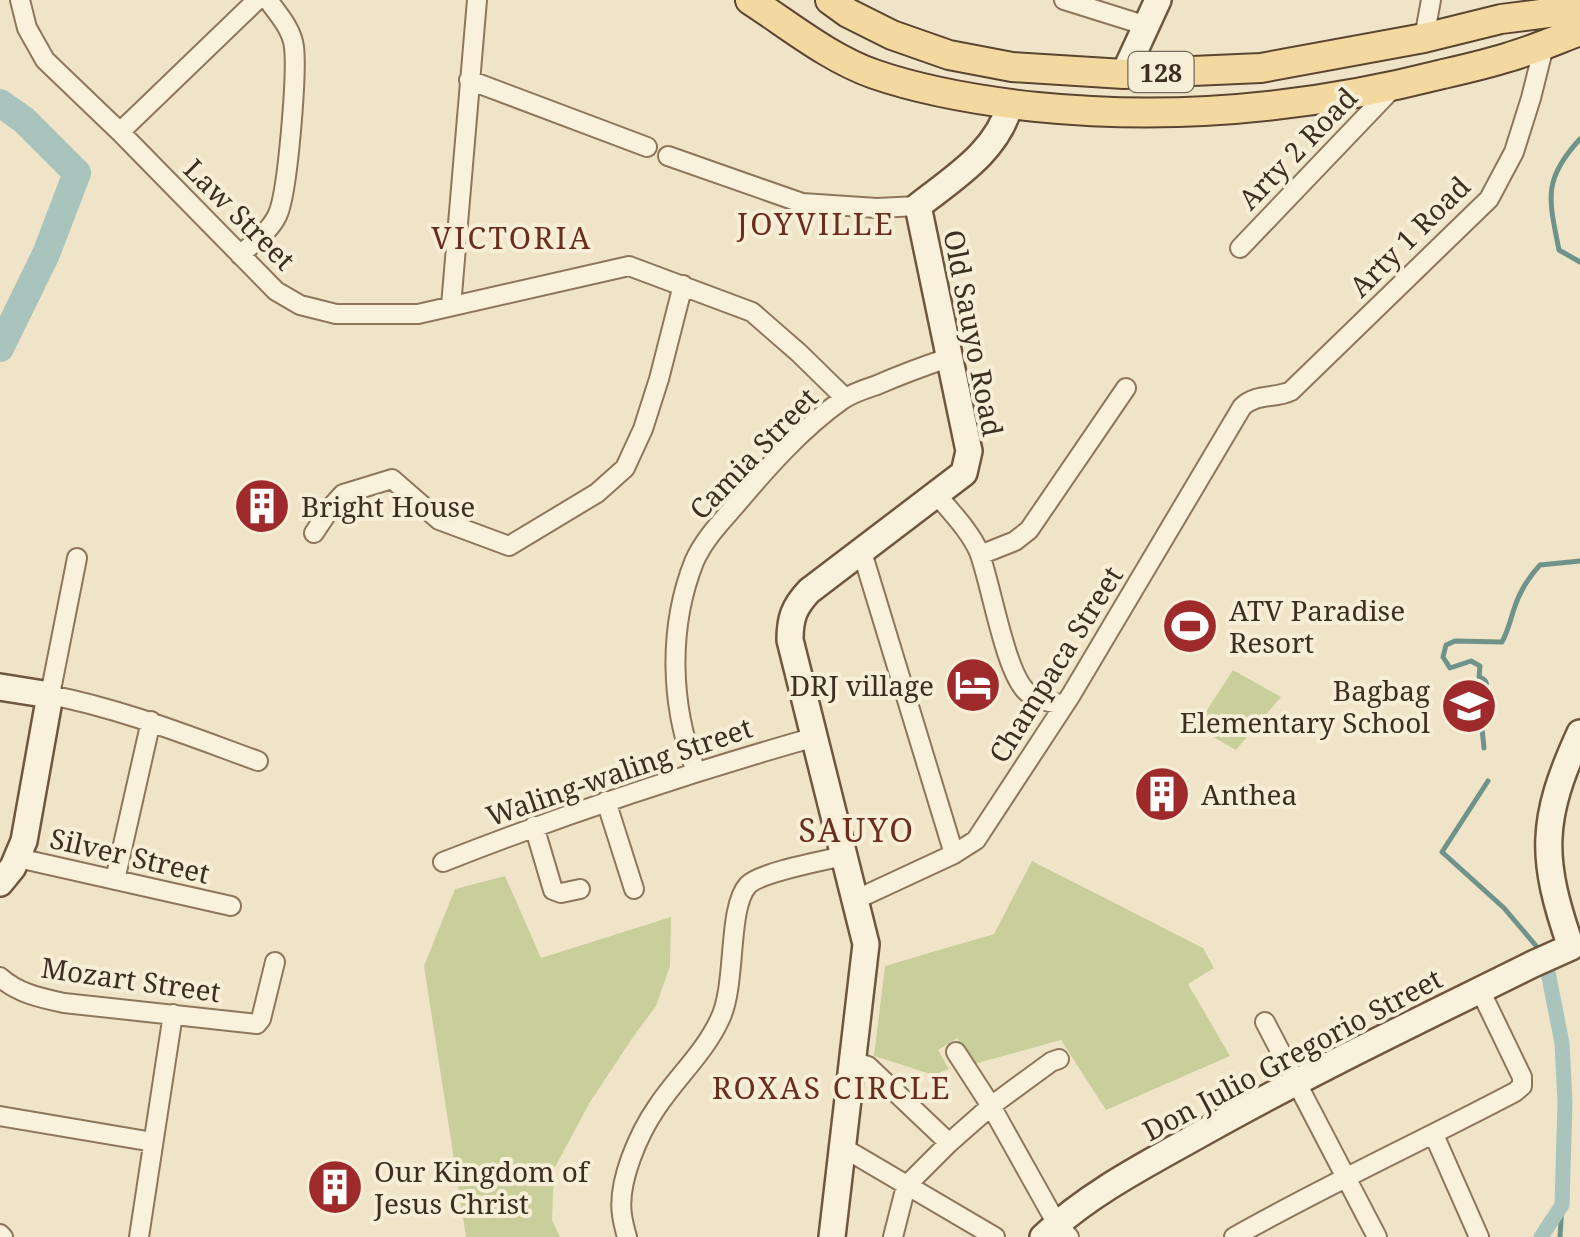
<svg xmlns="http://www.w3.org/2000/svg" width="1580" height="1237" font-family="'Noto Serif',serif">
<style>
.green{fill:#c9cf9b}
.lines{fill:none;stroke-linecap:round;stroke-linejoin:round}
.stream{stroke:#6f938a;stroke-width:5}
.canal{stroke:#a9c4bc;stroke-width:15}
.river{stroke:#a9c4bc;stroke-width:28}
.street-casing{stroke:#8d765c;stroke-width:22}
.secondary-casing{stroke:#6f573f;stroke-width:30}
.primary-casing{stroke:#5b4430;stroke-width:32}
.street{stroke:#faf1dc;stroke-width:18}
.secondary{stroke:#faf1dc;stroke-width:25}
.primary{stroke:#f3d9a0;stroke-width:28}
.labels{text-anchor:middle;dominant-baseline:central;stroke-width:8;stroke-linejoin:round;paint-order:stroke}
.shield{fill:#f7eed8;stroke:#756857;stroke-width:2.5}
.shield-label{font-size:25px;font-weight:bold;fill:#3d2e20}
.street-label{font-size:28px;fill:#3d2e20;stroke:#f7eed8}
.poi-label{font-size:28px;fill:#3d2e20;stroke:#f7eed8;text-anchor:start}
.neighbourhood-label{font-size:30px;letter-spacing:2.5px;fill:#6b2e1e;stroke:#f7eed8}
.quarter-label{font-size:32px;letter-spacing:2.5px;fill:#6b2e1e;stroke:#f7eed8}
</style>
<rect width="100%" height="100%" fill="#f0e4c8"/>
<!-- green -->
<path class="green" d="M1233,670L1281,697L1236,750L1196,727Z
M1032,861L1203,948L1214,968L1188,984L1230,1056L1106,1110L1061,1040L974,1064L957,1038L938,1050L949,1069L934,1075L874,1056L885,966L994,934Z
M505,876L541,958L671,917L670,966L656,1006L633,1037L590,1102L554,1169L552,1220L560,1237H466L424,966L455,889Z"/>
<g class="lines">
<!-- stream -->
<path class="stream" d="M1580,139C1542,180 1549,199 1559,250L1580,262
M1484,748L1479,699C1485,691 1492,681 1479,677L1480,666L1471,661L1450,668L1443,657L1446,645L1455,641L1502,642C1508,631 1510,621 1514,609C1519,593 1528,578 1540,565L1580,561
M1488,781L1442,852L1504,908L1537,947
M1560,1237L1562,1205"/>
<!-- canal -->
<path class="canal" d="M1541,1237L1562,1205L1565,1102L1562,1043L1547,967"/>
<!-- river -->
<path class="river" d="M0,103L24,120L77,173L46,254L0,348"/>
<!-- street casing -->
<g class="street-casing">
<path id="street" d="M20,0L27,28L45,60L120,132L276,291L300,305L336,314H418L629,266L752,312L799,353L845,398
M1064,0L1147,26
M1424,38L1431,0
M469,80L647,147
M120,132L257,0
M668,156L802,203L877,208L918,206
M1240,248L1394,87
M240,255C253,243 269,232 277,216C288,195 297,73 294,47C292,29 278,14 268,0
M451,306L477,0
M937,495C951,512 970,531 979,552C991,583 1005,673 1027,692C1037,701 1052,702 1064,705
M314,533L332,506L343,494L392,479L439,520L509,546L597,493L625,468L643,429L659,379L683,285
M862,552L954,854
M980,555L1015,541L1029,530L1126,388
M77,558L50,695C122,709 189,736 258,761
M696,771C670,706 668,628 694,562C703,541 719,524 734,507C766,469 801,429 842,400C852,393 865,389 877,385C900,375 924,366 948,358
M606,801L634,889
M534,826L553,890L561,893L580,889
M18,858L231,906
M443,862C565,814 688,773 815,737
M115,880L151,721
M855,900L954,854L976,840L1071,695L1242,407C1256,393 1274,399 1291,391L1489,199L1514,152L1531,98L1542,54
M0,977C17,993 41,998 64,1003L257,1024L261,1019L275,962
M1265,1022L1377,1237
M956,1052L991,1106L1057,1224L1069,1237
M852,1061L868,1066L949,1143
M0,1116L153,1142
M1434,1135L1479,1237
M842,1147L995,1237
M0,1234L3,1237
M139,1237L173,1014
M627,1237C625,1230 623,1222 622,1215C617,1182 639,1133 657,1107C677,1077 705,1052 720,1019C737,984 727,908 748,885C761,872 822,861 843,856
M893,1237L906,1186L949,1143L991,1106L1051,1062L1059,1059
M1234,1237C1326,1185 1422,1141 1515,1092L1522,1086V1077L1480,990"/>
</g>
<!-- secondary casing -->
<g class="secondary-casing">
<path id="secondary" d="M1124,74L1158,0
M0,687L50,695L24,841L13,867L0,883
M832,1237L866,944L790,640C790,618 794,607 809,591L964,473L969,451L918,206C955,177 998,151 1010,104
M1043,1237C1089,1193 1149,1163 1204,1132C1311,1072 1422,1019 1533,964L1571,947C1540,858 1540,820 1580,733"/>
</g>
<!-- primary casing -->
<g class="primary-casing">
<path id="primary" d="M750,0C790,26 829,58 874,74C926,92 982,101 1037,107C1174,121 1310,108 1443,74C1465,69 1487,64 1509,57C1533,50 1556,40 1580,31
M830,0L848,13L892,35L949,55L1012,67L1124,74L1261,68L1424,38L1501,19L1580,9"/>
</g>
<!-- street -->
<use href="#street" class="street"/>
<!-- secondary -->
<use href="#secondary" class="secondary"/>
<!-- primary -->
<use href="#primary" class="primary"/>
</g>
<!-- icons -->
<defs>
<g id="building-disc" transform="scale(2.875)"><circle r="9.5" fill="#9e2a2b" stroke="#f7eed8"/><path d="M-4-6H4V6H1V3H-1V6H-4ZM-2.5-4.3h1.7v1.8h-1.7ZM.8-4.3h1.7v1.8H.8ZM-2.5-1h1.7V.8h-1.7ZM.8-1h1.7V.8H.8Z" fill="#fff"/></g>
<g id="stadium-disc" transform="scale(2.875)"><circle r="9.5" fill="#9e2a2b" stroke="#f7eed8"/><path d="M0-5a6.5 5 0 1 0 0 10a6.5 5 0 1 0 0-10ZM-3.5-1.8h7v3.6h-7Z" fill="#fff"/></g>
<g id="hotel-disc" transform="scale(2.875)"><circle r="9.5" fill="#9e2a2b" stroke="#f7eed8"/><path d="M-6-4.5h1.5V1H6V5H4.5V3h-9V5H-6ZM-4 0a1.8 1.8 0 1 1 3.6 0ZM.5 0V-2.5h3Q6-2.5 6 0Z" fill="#fff"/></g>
<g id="school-disc" transform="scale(2.875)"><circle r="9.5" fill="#9e2a2b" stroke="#f7eed8"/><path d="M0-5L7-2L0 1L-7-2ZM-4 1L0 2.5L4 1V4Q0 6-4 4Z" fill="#fff"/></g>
</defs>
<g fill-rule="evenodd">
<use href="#building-disc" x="262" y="506"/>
<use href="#stadium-disc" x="1190" y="626"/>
<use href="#hotel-disc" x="973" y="685"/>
<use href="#school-disc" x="1469" y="706"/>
<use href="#building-disc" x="1162" y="794"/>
<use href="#building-disc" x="335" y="1187"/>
</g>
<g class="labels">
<!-- shield labels -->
<rect class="shield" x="1128.5" y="52" width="65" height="40" rx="8"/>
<g class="shield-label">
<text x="1161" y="72">128</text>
</g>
<!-- street labels -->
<g class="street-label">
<text transform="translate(1297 148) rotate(-46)">Arty 2 Road</text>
<text transform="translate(240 214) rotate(45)">Law Street</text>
<text transform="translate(1409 236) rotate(-45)">Arty 1 Road</text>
<text transform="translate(974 333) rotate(79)">Old Sauyo Road</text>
<text transform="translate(753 453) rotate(-46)">Camia Street</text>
<text transform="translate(1055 664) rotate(-58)">Champaca Street</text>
<text transform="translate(619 771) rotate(-19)">Waling-waling Street</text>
<text transform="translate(130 855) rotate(13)">Silver Street</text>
<text transform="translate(131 979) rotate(8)">Mozart Street</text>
<text transform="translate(1292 1054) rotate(-28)">Don Julio Gregorio Street</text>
</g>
<!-- poi labels -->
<g class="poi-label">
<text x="301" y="506">Bright House</text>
<text x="1229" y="610">ATV Paradise<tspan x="1229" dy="32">Resort</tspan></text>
<text x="934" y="685" text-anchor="end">DRJ village</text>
<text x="1430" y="690" text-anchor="end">Bagbag<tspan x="1430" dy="32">Elementary School</tspan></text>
<text x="1201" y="794">Anthea</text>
<text x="374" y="1171">Our Kingdom of<tspan x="374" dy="32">Jesus Christ</tspan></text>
</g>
<!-- neighbourhood labels -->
<g class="neighbourhood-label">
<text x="816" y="223">JOYVILLE</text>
<text x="512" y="237">VICTORIA</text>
<text x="832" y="1087">ROXAS CIRCLE</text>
</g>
<!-- quarter labels -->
<g class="quarter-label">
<text x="857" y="829">SAUYO</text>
</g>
</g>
</svg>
